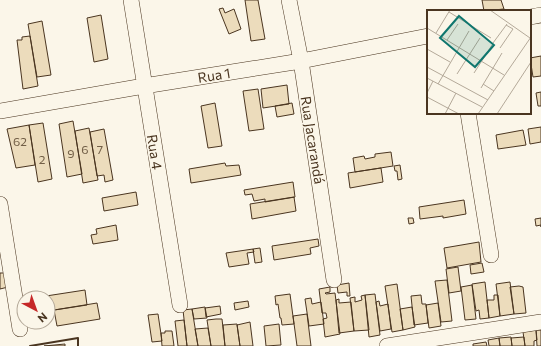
<svg xmlns="http://www.w3.org/2000/svg" width="541" height="346" font-family="Commissioner,sans-serif">
<style>
.building{fill:#ecdcbc;stroke:#4a3520}
.lines{fill:none;stroke-linecap:round;stroke-linejoin:round}
.street-casing{stroke:#4a3520;stroke-width:16}
.street{stroke:#fbf6e9;stroke-width:15}
.wall{stroke:#4a3520;stroke-width:2}
.labels{text-anchor:middle;dominant-baseline:central;stroke-width:3;stroke-linejoin:round;paint-order:stroke}
.number-label{font-size:12px;fill:#725f47}
.street-label{font-size:14px;fill:#4a3520;stroke:#fbf6e9}
.inset-road{fill:none;stroke:#b4a999;stroke-width:1}
.view{fill:#0f766e;fill-opacity:0.15;stroke:#0f766e;stroke-width:2}
.inset-edge{fill:none;stroke:#4a3520;stroke-width:2}
</style>
<rect width="100%" height="100%" fill="#fbf6e9"/>
<!-- building -->
<path class="building" d="M245,0H258L265,39L251,41Z
M482,0H501L504,9L484,11Z
M223,8L225,13L234,9L241,29L229,34L219,9Z
M101,15L108,59L94,62L87,18Z
M42,21L51,75L37,77L28,24Z
M30,36L38,86L23,89L17,40H22V37Z
M541,56V76L533,77L530,58Z
M287,85L289,104L263,108L261,89Z
M258,89L264,129L249,131L243,91Z
M541,92V106H538L536,93Z
M215,103L222,146L208,148L201,106Z
M292,103L294,114L277,117L275,106Z
M73,121L82,174L67,177L59,124Z
M43,123L52,179L38,182L29,125Z
M29,125L35,165L16,168L7,129Z
M541,127V142L530,144L528,129Z
M89,128L98,180L83,183L75,131Z
M104,129L113,180L105,182L104,175L97,176L90,132Z
M523,130L526,145L498,149L496,135Z
M391,152L393,166L355,172L353,158L364,156L365,159L375,157V154Z
M225,163L226,166L239,165L241,175L191,183L189,169Z
M400,165L402,179L398,180L397,171H395L394,166Z
M381,168L383,182L350,188L348,173Z
M293,182L295,197L265,202V199L254,201L252,194L245,195L244,190Z
M136,192L138,205L104,211L102,198Z
M294,197L296,211L252,219L250,204Z
M464,200L466,214L443,218V216L420,219L419,207Z
M408,218H413L414,223L409,224Z
M541,218V227V225L536,226L535,219Z
M116,225L118,240L93,244L91,235L97,234L96,229Z
M318,239L319,246L310,248L311,254L274,260L272,246Z
M479,242L481,262L447,268L444,248Z
M260,248L262,262L255,263L253,249Z
M253,249L254,252L247,253L249,264L229,267L226,253Z
M482,263L484,272L471,274L470,265Z
M458,267L461,291L449,293L446,269Z
M0,273H5L8,287L0,289Z
M447,280L452,321L441,322L435,281Z
M485,282L489,318L480,319L479,310L476,311L472,284Z
M510,282L514,314L500,316L496,284Z
M349,283L350,296H347V292L338,293L337,285Z
M397,284L403,330L392,332L385,286Z
M472,285L476,319L465,320L461,287Z
M519,286L523,287L526,313L514,314L510,287Z
M330,287V292L325,293L326,294L335,293L340,334L325,337L323,319L327,318L326,313H322L319,289Z
M85,290L87,305L48,311V298H46V296Z
M290,294L294,324L282,325L281,318H280L278,304L276,305L275,296Z
M375,294L380,335L369,337L365,295Z
M365,295L369,330L354,331L350,298L355,297V302L362,300L361,296Z
M421,295L422,304H426L428,323L414,325L411,296Z
M494,295H498L500,316L489,318L487,300H494Z
M311,298L312,304L321,302L324,324L309,326L305,299Z
M339,299V303L351,302L354,331L339,333L336,300Z
M248,301L249,307L235,310L234,303Z
M379,301L380,306L388,304L391,329L380,331L376,302Z
M97,303L100,319L57,326L54,310Z
M438,303L441,326L429,328L426,305Z
M220,306L221,314L206,317L205,308Z
M205,307L207,318L194,319L192,309Z
M412,307L415,327L403,330L400,309Z
M192,309L198,346H187L183,310Z
M158,314L162,341L152,342L148,315Z
M307,314L311,346H297L293,316Z
M216,319H222L225,346H211L207,320Z
M184,320L187,346H178L175,321Z
M250,322L253,346H240L237,325Z
M237,324L240,346H225L223,325Z
M279,324L281,345L266,346L264,326Z
M208,328L211,346H198L195,329Z
M536,330L537,340L534,341V346H525L523,332Z
M536,330H541V346H537Z
M165,331H172L174,346H162L161,333H165Z
M511,337L512,346H500L499,338Z
M524,337L525,346H512L511,338Z
M499,338L500,346H489L488,340Z
M486,342L487,346H473V344Z
M65,344V346H44Z"/>
<g class="lines">
<!-- street casing -->
<g class="street-casing">
<path id="street" d="M131,0L180,305
M289,0L301,61L334,280
M530,17L541,15
M0,111L144,86L301,61L428,36
M468,113L491,255
M0,204L20,329
M387,346L541,322"/>
</g>
<!-- street -->
<use href="#street" class="street"/>
<!-- wall -->
<path class="wall" d="M30,346L78,338V346"/>
</g>
<g class="labels">
<!-- number labels -->
<g class="number-label">
<text x="20" y="141">62</text>
<text x="85" y="149">6</text>
<text x="100" y="149">7</text>
<text x="71" y="153">9</text>
<text x="42" y="159">2</text>
</g>
<!-- street labels -->
<g class="street-label">
<text transform="translate(214 75) rotate(-9)">Rua 1</text>
<text transform="translate(313 140) rotate(81)">Rua Jacarandá</text>
<text transform="translate(155 152) rotate(81)">Rua 4</text>
</g>
</g>
<!-- overview -->
<g transform="translate(427 10)">
<rect width="104" height="104" fill="#fbf6e9"/>
<path class="inset-road" d="M63,0L103,28M22,2L64,28M0,18L77,65M9,23L23,0M20,30L31,14M66,33L80,14M73,38L86,19L79,15M0,39L23,52M0,57L61,90M47,63L65,35M30,64L53,28M0,68L55,97M11,74L42,21M56,74L67,81M54,78L75,43M0,83L6,71M0,87L32,104M18,104L29,83M51,104L104,27M70,104L104,52"/>
<path class="view" d="M32,6L67,35L48,57L13,28Z"/>
<rect width="104" height="104" class="inset-edge"/>
</g>
<!-- north arrow -->
<g transform="translate(36 310) rotate(139)"><circle r="19" fill="#fbf6e9" stroke="#b4a999"/>
<path d="M0-3L7 15L0 10L-7 15Z" fill="#c62828"/>
<text y="-6" font-size="11" font-weight="bold" text-anchor="middle" fill="#4a3520">N</text>
</g>
</svg>
